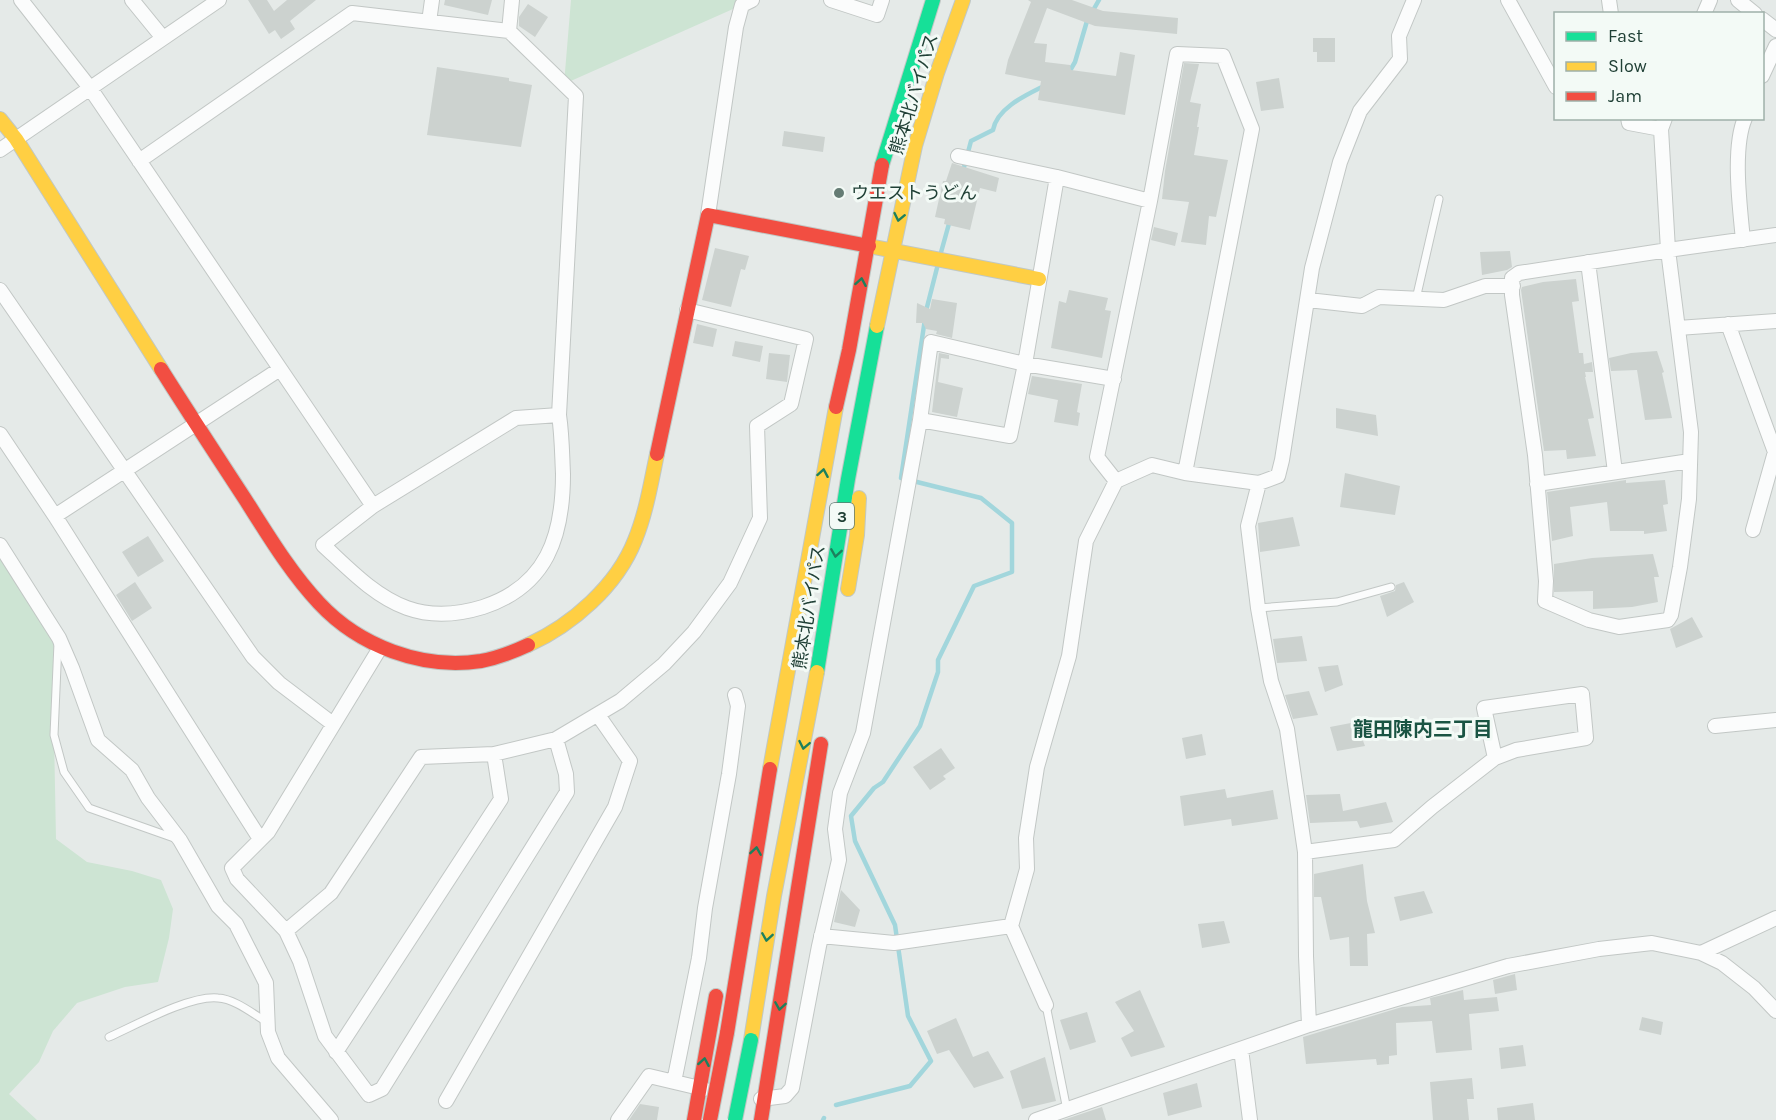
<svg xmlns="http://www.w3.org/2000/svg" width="1776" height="1120" font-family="Karla,'Noto Sans JP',sans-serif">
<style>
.green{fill:#cde4d3}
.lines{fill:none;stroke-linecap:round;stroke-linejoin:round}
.stream{stroke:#a2d6dc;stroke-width:4.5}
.building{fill:#ccd2cf}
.lane-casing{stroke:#c2c7c5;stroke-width:9}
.street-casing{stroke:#c2c7c5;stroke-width:16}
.fast-casing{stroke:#c0c8c5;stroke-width:16}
.slow-casing{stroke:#c0c8c5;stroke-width:16}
.jam-casing{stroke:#c0c8c5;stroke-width:16}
.lane{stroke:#fbfcfc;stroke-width:7}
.street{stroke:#fbfcfc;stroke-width:14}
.fast{stroke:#16e098;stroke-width:14}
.slow{stroke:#ffcf43;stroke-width:14}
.jam{stroke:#f24e42;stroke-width:14}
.fast-bridge-casing{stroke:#bcc7c3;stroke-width:16;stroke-linecap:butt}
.jam-bridge-casing{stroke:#bcc7c3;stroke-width:16;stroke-linecap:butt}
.fast-bridge{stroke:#16e098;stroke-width:14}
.jam-bridge{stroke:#f24e42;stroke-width:14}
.oneway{stroke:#1c805d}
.poi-dot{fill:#657c74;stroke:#f3faf6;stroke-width:2}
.labels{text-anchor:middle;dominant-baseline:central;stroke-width:6;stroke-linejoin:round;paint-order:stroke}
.shield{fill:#f3faf6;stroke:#5f7870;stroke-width:1.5}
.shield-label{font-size:16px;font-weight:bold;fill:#204036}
.street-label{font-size:18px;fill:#204036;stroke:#f3faf6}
.poi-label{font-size:18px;fill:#204036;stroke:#f3faf6;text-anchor:start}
.neighbourhood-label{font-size:20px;font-weight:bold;fill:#1a5443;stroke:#f3faf6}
</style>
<rect width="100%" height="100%" fill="#e5eae8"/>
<!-- green -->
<path class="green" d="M571,0H744L742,5L564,84Z
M0,545L59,638L54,735L56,839L87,862L132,871L161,880L173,909L169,938L158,982L125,987L77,1003L53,1031L39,1062L9,1094L37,1120H0Z"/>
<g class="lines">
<!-- stream -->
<path class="stream" d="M1068,74L1075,62L1087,21L1099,0
M963,171L971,141L993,130C997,108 1026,95 1044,86
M940,256L950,220
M926,311L938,264
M836,1105L910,1086L931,1061L908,1016L895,925L855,841L851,816L874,788L883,782L920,726L938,672V660L974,586L1012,572V523L981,498L901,478L925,319
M823,1120L824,1118"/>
</g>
<!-- building -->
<path class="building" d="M248,0H267L274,11L287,0H316L290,21L295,29L281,39L275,30L269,34Z
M445,0H492L488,15L444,5Z
M1028,0H1072L1103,11L1178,18L1177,34L1095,26L1047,8L1034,43L1047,44L1045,62L1070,65L1071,70L1116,76L1120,52L1135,55L1125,115L1038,100L1041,81L1005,74L1008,60L1031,2Z
M528,4L548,17L535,37L519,26V17Z
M1313,38H1335V62H1317V52H1313Z
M1184,63L1199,64L1190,102L1201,104L1197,127H1199L1194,155L1228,160L1216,217L1209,216L1206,245L1181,242L1189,202L1162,199L1165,171Z
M437,67L509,78V81L532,85L521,147L427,135Z
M1279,78L1284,108L1261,111L1256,82Z
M784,131L825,137L823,152L782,146Z
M952,163L999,178L996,192L980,188L970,230L944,224L945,219L935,217L943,181H946Z
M1154,227L1178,233L1175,246L1151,240Z
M715,248L749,256L745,270L741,269L731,307L702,300Z
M1510,251L1512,267L1507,270L1482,275L1480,252Z
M1576,279L1579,301L1572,302L1579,353H1583L1584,364L1592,362L1593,372H1585L1586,377H1585L1594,418L1588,419L1596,456L1567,459L1566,450L1544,451L1521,290L1522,287L1543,282Z
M1069,290L1108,298L1105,310L1111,311L1102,358L1051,348L1059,301L1066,303Z
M932,299L957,303L952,338L936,334L937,331L926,329L923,323H916L917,303L930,309Z
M697,324L717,329L713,347L693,343Z
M735,341L763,346L760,362L732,356Z
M1657,351L1664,372L1662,373L1672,418L1645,420L1637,370L1611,371L1609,358L1631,353Z
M769,353L790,355L787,382L766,379Z
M939,353L949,355V359L941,358L938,382L963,388L957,417L932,412Z
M1032,376L1082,384L1077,412L1080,413L1078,426L1054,422L1058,400L1028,394Z
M1336,408L1376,415L1378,436L1336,428Z
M1345,473L1400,486L1395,515L1340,507Z
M1626,480V483L1665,480L1668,504L1663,505L1667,531L1644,534V531H1610L1607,502L1570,507L1573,536L1552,541L1547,492Z
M1293,517L1300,546L1260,552L1258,523Z
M148,536L164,561L138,577L122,552Z
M1653,554L1659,577H1654L1658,602L1632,607L1593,609V591L1554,592V564L1592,558Z
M135,582L152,608L132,621L116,595Z
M1404,582L1414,602L1387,617L1380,596L1395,591L1396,585Z
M1692,617L1703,637L1676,648L1670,629Z
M1302,636L1307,661L1277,663L1273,639Z
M1338,665L1343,685L1325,692L1318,667Z
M1309,691L1318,715L1293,719L1285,695Z
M1356,722L1365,746L1337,751L1330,727Z
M1202,734L1206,755L1186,759L1182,738Z
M941,748L955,768L943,776L946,779L930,790L913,767Z
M1225,789L1227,798L1273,790L1278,819L1232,826L1231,819L1184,826L1180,796Z
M1340,794L1343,811L1386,802L1393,822L1360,828L1357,821L1310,823L1306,795Z
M1363,864L1367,901L1375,933L1367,934L1368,966H1350L1349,937L1330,940L1321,897H1314V874Z
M841,890L860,910L855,927L834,922Z
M1424,891L1433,913L1400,921L1394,897Z
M1224,921L1230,943L1202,948L1198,924Z
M1515,974L1517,990L1495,994L1493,980Z
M1140,990L1165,1047L1131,1057L1121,1038L1134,1031L1115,1002Z
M1463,990L1464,1000L1497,997L1499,1011L1469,1014L1472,1050L1436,1053L1432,1021L1396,1023L1397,1055L1389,1056V1064L1377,1065L1376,1059L1306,1064L1303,1037L1402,1007L1431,1005L1430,998Z
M1087,1012L1096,1042L1070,1050L1060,1020Z
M1642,1017L1663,1022L1661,1035L1639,1030Z
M956,1018L973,1057L988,1051L1004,1078L974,1088L949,1050L937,1054L927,1031Z
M1523,1045L1526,1066L1501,1069L1499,1048Z
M1045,1057L1056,1101L1022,1109L1010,1071Z
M1472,1078L1474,1099H1467L1469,1120H1433L1430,1082Z
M1197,1083L1202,1107L1168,1116L1163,1093Z
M1533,1103L1535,1120H1498L1497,1108Z
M640,1104L659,1107L657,1120H629Z
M1102,1107L1106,1120H1063Z"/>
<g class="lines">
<!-- lane casing -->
<g class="lane-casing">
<path id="lane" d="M1416,299L1439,199
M1258,608L1337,602L1391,587
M58,643L54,735L64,772L89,808L174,838
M1046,1005L1067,1110
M109,1037C136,1025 190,995 218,998C235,999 253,1014 267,1022"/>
</g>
<!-- street casing -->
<g class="street-casing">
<path id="street" d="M21,0L90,88L373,506
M132,0L163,38
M831,0L877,15L882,0
M1508,0L1556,87
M1609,0L1611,14
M1738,0L1755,14
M1704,14L1710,0
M1762,19L1776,30
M429,22L432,0
M509,31L512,0
M1762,76L1776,46
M1628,118L1629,123L1661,129
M1665,118L1661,129L1668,250L1776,235
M0,150L219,0
M958,156L1057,177L1150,201
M139,161L352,13L509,31L576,96L559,415C562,435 562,453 563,474C563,536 547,586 483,607C457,615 432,617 407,608C374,596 348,568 323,545L373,506L516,418L559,415
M1057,177L1025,364L1010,436L920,420L931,342L1025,364L1114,379
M708,215L736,27L742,5L752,0
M1743,240C1740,208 1732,148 1745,118
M1668,250L1691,432L1689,499L1680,567L1671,615L1668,620L1619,627L1589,620L1545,601L1546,581L1535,455L1512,295V278L1519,273Z
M1588,262L1615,472
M0,290L253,657L279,683L333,724
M1308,300L1362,306L1379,297L1444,300L1485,286H1513
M1728,324L1775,452L1753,530
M1678,328L1776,321
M0,434L55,516L260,839
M1116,481L1097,457L1150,201L1177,54L1223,56L1252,129L1185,473
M1259,483L1248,526L1258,608L1271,681L1287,729L1305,852L1306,956L1309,1025
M1537,484L1690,461
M55,516L280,369
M0,545L59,638L72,668L98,740L132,770L148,798L180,840L218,906L236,924L266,983L268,1032L278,1058L331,1120
M380,648L268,832L232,868L237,879L286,931L300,961L325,1036L369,1095L382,1089L567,792L566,774L556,739
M1715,726L1776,720
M1305,852L1394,840L1432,807L1495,758L1516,750L1586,738L1582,694L1484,708L1495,758
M286,931L331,893L421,757L494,754L556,739L620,701L664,664L694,632L730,583L760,518L757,426L791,404L806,339L687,310
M821,936L894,943L1011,926
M1701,953L1776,918
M1046,1005L1011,926L1027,869L1026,838L1037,767L1069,656L1086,541L1116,481L1152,465L1185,473L1251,482L1259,483L1278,476L1282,460L1312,268L1340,162L1360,111L1400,59L1399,36L1414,0
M1241,1049L1250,1120
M336,1052L501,799L494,754
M674,1082L699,958L705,908L729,774L738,706L735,695
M761,1099L785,1096L792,1088L819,946L839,860L835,829L840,793L863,733L920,420
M446,1101L615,807L630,761L598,715
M618,1120L649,1076L704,1089
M1036,1120L1309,1025L1508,966L1599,949L1652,943L1701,953L1722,963L1754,988L1776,1011"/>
</g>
<!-- fast casing -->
<g class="fast-casing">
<path id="fast" d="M882,165L933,0
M817,672L848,479L877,326"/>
</g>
<!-- slow casing -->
<g class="slow-casing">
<path id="slow" d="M0,119L16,139L161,369
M869,246L1039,279
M877,326L915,146L937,73L963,0
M848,589L857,535L859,498
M528,645C572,625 617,586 635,540C646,513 651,483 657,454
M770,769L836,407
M751,1040L774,896L817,672"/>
</g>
<!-- jam casing -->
<g class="jam-casing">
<path id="jam" d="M161,369C188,412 217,456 245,499C268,535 290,572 319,603C359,646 422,670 481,661C497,658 513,652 528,645
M836,407L849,350L882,165
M657,454L708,215L869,246
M727,1033L770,769
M694,1120L716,996
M761,1120L821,744"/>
</g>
<!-- lane -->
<use href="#lane" class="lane"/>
<!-- street -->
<use href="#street" class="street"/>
<!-- fast -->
<use href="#fast" class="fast"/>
<!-- slow -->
<use href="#slow" class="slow"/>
<!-- jam -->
<use href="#jam" class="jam"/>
<!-- fast-bridge casing -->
<g class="fast-bridge-casing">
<path id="fast-bridge" d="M735,1120L751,1040"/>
</g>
<!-- jam-bridge casing -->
<g class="jam-bridge-casing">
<path id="jam-bridge" d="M710,1120L727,1033"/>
</g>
<!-- fast-bridge -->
<use href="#fast-bridge" class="fast-bridge"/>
<!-- jam-bridge -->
<use href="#jam-bridge" class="jam-bridge"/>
</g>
<!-- one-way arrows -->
<defs><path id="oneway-chevron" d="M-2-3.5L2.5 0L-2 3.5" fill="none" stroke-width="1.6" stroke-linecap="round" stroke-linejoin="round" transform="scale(1.5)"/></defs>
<g class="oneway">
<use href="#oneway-chevron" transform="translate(899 217) rotate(102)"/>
<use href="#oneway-chevron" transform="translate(861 282) rotate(-80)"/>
<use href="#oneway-chevron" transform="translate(823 473) rotate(-80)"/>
<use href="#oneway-chevron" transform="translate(836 553) rotate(99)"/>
<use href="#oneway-chevron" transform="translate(804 745) rotate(101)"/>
<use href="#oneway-chevron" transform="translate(756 851) rotate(-81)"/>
<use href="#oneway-chevron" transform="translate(767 937) rotate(99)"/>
<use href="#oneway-chevron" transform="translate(780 1006) rotate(99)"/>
<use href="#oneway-chevron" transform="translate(704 1062) rotate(-80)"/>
</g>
<!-- markers -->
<circle class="poi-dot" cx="839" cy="193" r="6"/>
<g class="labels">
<!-- shield labels -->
<rect class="shield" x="830" y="503" width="24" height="26" rx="4.5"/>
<g class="shield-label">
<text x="842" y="516">3</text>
</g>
<!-- street labels -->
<g class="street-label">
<text transform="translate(914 94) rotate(-73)">熊本北バイパス</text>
<text transform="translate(809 607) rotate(-81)">熊本北バイパス</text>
</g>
<!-- poi labels -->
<g class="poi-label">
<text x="851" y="193">ウエストうどん</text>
</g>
<!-- neighbourhood labels -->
<g class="neighbourhood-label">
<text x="1423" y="729">龍田陳内三丁目</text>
</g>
</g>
<!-- legend -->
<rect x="1554" y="12" width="210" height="108" fill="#f3faf6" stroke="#9fb0a9" stroke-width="1.5"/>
<rect x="1566" y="32" width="30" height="9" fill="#16e098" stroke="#9fb0a9" stroke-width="1.5"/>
<text x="1608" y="42" font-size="18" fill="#204036">Fast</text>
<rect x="1566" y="62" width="30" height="9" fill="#ffcf43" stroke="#9fb0a9" stroke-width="1.5"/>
<text x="1608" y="72" font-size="18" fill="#204036">Slow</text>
<rect x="1566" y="92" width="30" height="9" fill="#f24e42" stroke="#9fb0a9" stroke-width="1.5"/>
<text x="1608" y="102" font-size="18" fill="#204036">Jam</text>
</svg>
